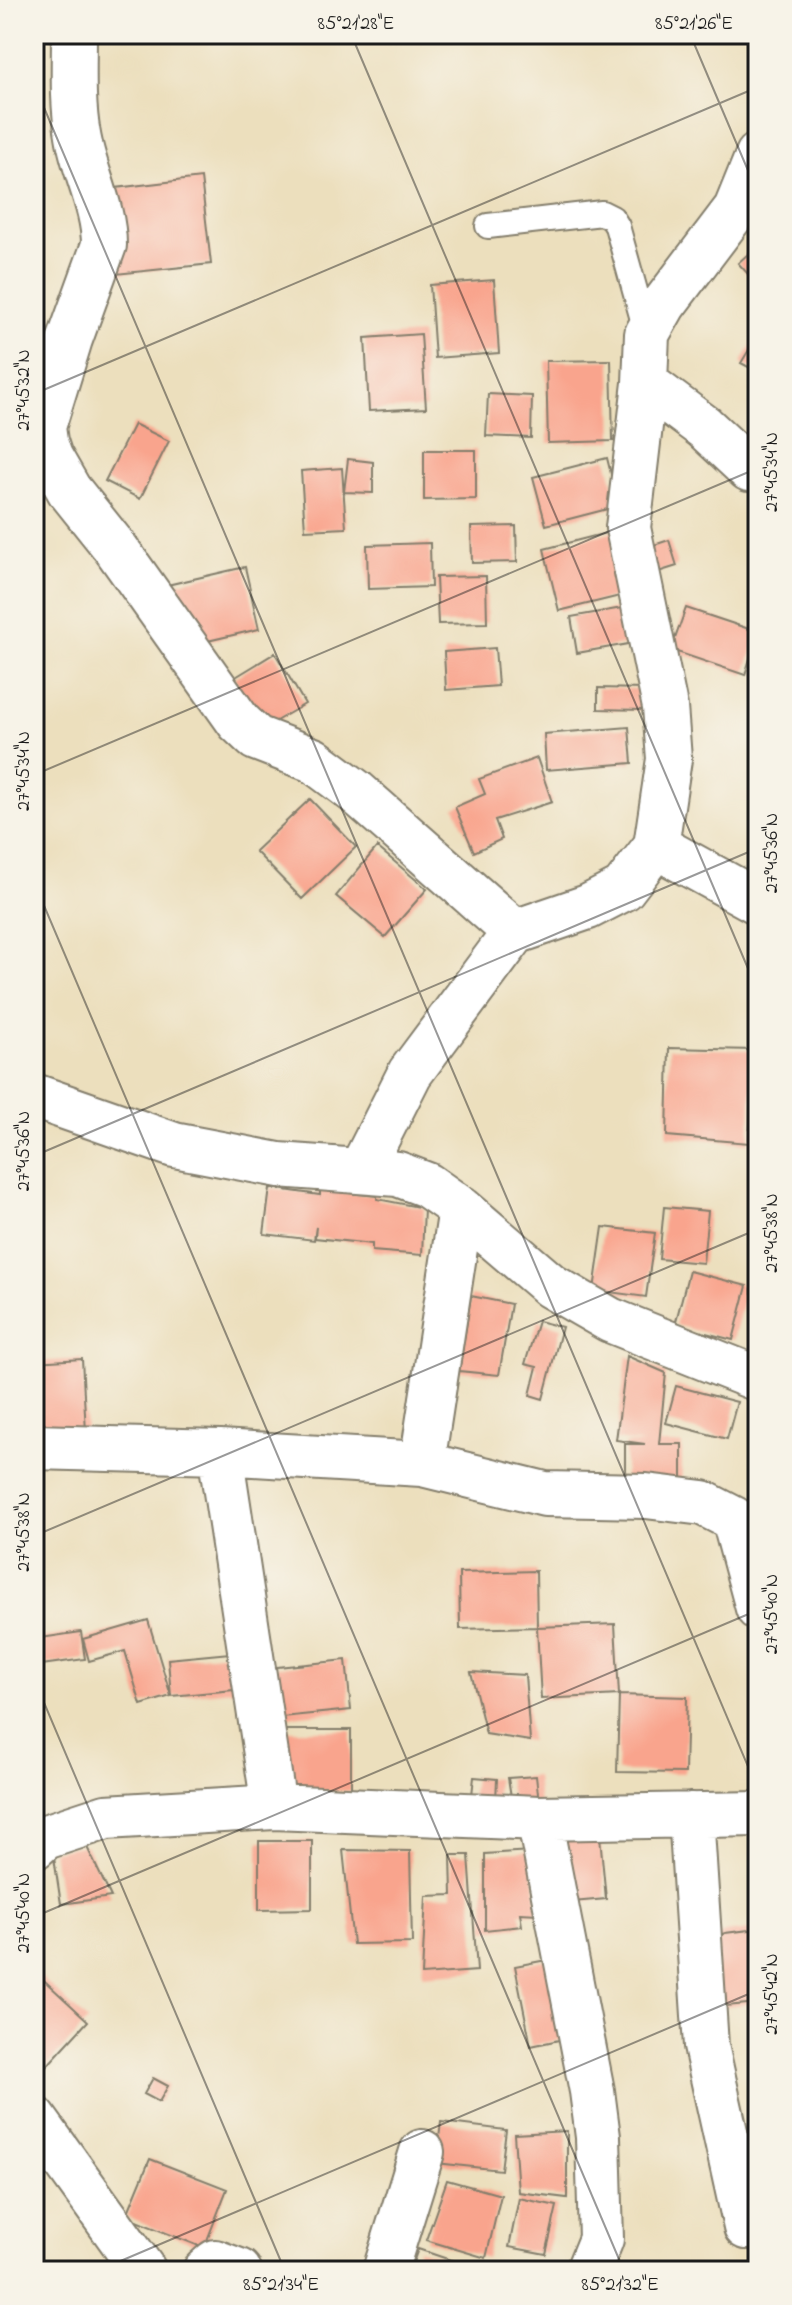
<svg xmlns="http://www.w3.org/2000/svg" width="792" height="2305" font-family="'Indie Flower',sans-serif">
<style>
.building{fill:#f9a48d}
.lines{fill:none;stroke-linecap:round;stroke-linejoin:round}
.lane-casing{stroke:#847e6c;stroke-width:28}
.street-casing{stroke:#847e6c;stroke-width:48}
.lane{stroke:#fff;stroke-width:24}
.street{stroke:#fff;stroke-width:44}
.ticks{fill:none;stroke:#1c1c1c;stroke-width:2;stroke-opacity:0.45}
.neatline{fill:none;stroke:#1c1c1c;stroke-width:3}
.ticks-label{font-size:20px;text-anchor:middle;fill:#1c1c1c}
</style>
<rect width="100%" height="100%" fill="#f7f3e8"/>
<filter id="ink" filterUnits="userSpaceOnUse"><feTurbulence type="fractalNoise" baseFrequency=".0125" numOctaves="2"/><feDisplacementMap in="SourceGraphic" scale="16" xChannelSelector="R" yChannelSelector="G"/><feConvolveMatrix kernelMatrix="1 2 1 2 8 2 1 2 1" color-interpolation-filters="sRGB"/></filter>
<filter id="wash" filterUnits="userSpaceOnUse"><feTurbulence type="fractalNoise" baseFrequency=".006" numOctaves="4" result="noise"/><feDisplacementMap in="SourceGraphic" scale="32" xChannelSelector="R" yChannelSelector="G"/><feGaussianBlur stdDeviation="1.8" result="paint"/><feColorMatrix in="noise" values="0 0 0 0 0 0 0 0 0 0 0 0 0 0 0 0 0 1.4 0 .05"/><feComposite in="paint" operator="in"/></filter>
<g filter="url(#wash)">
<rect width="100%" height="100%" fill="#ecdfbd"/>
<g id="blocks">
<!-- building -->
<path class="building" d="M201,178L211,264L116,274L107,189Z
M758,245V285L738,263Z
M494,280L499,353L435,358L430,285Z
M421,334L426,408L369,411L365,338Z
M758,335V372L741,363Z
M611,360L613,441L548,443L546,361Z
M488,394L532,396L531,438L486,436Z
M134,424L169,441L140,499L105,481Z
M424,450H476V499L424,500Z
M607,458L619,506L546,525L533,477Z
M348,459L373,462V493L344,492Z
M342,468L346,528L305,530L301,471Z
M516,526L517,562L472,563L471,527Z
M614,531L628,594L559,611L544,549Z
M669,540L677,566L655,573L648,547Z
M430,543L431,587L368,589L367,545Z
M245,567L259,629L203,642L163,586Z
M486,576L487,623L438,624L436,577Z
M628,607L634,643L577,653L571,617Z
M686,608L758,632L745,675L671,650Z
M495,648L498,686L446,690L444,652Z
M275,653L305,704L264,728L234,678Z
M598,688L644,689V710L598,709Z
M629,727L632,763L546,770L544,734Z
M537,758L552,802L495,820L502,839L474,852L455,807L485,794L479,779Z
M310,799L356,847L302,899L255,851Z
M377,847L427,889L385,937L336,896Z
M669,1048L754,1050L749,1143L667,1136Z
M270,1188L320,1195V1190L377,1196V1199L424,1208L422,1255L372,1251V1244L315,1238L316,1227L314,1240L264,1234Z
M664,1207L708,1211L703,1263L659,1259Z
M603,1227L655,1233L646,1297L594,1290Z
M753,1231H758V1293H752Z
M689,1271L747,1286L733,1340L675,1325Z
M471,1296L511,1304L499,1375L459,1371Z
M538,1321L562,1327L543,1399L530,1395L537,1367L525,1364Z
M627,1356L666,1373L659,1444H682V1486H625V1444H645L616,1440Z
M82,1359L86,1432L34,1434V1362Z
M676,1386L737,1402L727,1439L666,1423Z
M536,1571L537,1627L460,1629L459,1573Z
M148,1620L171,1696L168,1659L240,1652L244,1689L171,1696L141,1705L125,1651L89,1661L83,1639Z
M615,1624L619,1695L541,1699L537,1627Z
M81,1632L85,1659L34,1666V1639Z
M346,1660L351,1710L272,1718L268,1668Z
M471,1672L525,1675L530,1741L486,1734Z
M619,1695L687,1697L685,1773L617,1772Z
M283,1730H351V1791H283Z
M536,1776L539,1803H512L508,1778Z
M474,1777L497,1779L496,1800L471,1804Z
M600,1836L606,1899L561,1903L554,1837Z
M259,1841H312V1909L259,1910Z
M86,1845L111,1897L61,1904L53,1851Z
M343,1850L410,1851L412,1943L353,1944Z
M531,1851L538,1914L520,1913L522,1926L485,1930V1854Z
M451,1855H469L477,1971L422,1975L426,1896L452,1895Z
M758,1929V2003L715,2007L709,1940L725,1933Z
M557,1958L573,2037L531,2046L515,1966Z
M34,1971L88,2021L45,2068L34,2058Z
M153,2078L168,2086L159,2102L144,2094Z
M441,2122L506,2130L501,2170L436,2163Z
M567,2131V2198L518,2192L514,2134Z
M150,2159L227,2189L204,2248L126,2217Z
M447,2180L501,2195L486,2258L426,2240Z
M519,2198L557,2206L546,2254L509,2247Z
M418,2249L468,2266L467,2271H410Z"/>
</g>
</g>
<g filter="url(#ink)">
<use href="#blocks" fill-opacity="0" stroke="#847e6c" stroke-width="2"/>
<g class="lines">
<!-- lane casing -->
<g class="lane-casing">
<path id="lane" d="M488,226L602,213L612,218L617,226L647,334"/>
</g>
<!-- street casing -->
<g class="street-casing">
<path id="street" d="M74,34C74,67 72,102 78,135C84,172 104,207 104,245L70,339L43,427L45,442L50,457L69,490L117,550L239,722L256,738L313,760L356,792L515,932L410,1073L361,1170
M645,383L704,427L749,469
M656,846L758,902
M515,932L588,907L623,889L656,846L669,759L665,707L628,528L645,383L647,334L664,304L736,209L758,155
M34,1096L174,1145L279,1165L398,1174L427,1185L461,1209L551,1286L610,1320L758,1379
M34,1447L220,1452L422,1464L545,1494L646,1496L703,1503L734,1519L758,1608
M220,1452L274,1807
M422,1464L461,1209
M691,1815L706,2046L746,2227
M539,1818L592,2091L598,2137L601,2239L588,2271
M34,1847L45,1837L106,1817L274,1807L539,1818L758,1814
M34,2118L144,2271
M205,2271L215,2262L239,2271
M385,2271L422,2152"/>
</g>
<!-- lane -->
<use href="#lane" class="lane"/>
<!-- street -->
<use href="#street" class="street"/>
</g>
</g>
<!-- ticks -->
<path class="ticks" d="M351,34L758,992M690,34L758,194M34,84L758,1790M34,394L758,87M34,775L758,468M34,882L624,2271M34,1156L758,848M34,1536L758,1229M34,1679L285,2271M34,1917L758,1610M97,2271L758,1990"/>
<!-- margin -->
<rect width="792" height="2305" fill="none" stroke="#f7f3e8" stroke-width="88"/>
<rect x="44" y="44" width="704" height="2217" class="neatline"/>
<g class="ticks-label">
<text x="356" y="29">85°21'28"E</text>
<text x="694" y="29">85°21'26"E</text>
<text transform="translate(22 390) rotate(-90)" y="7">27°45'32"N</text>
<text transform="translate(770 472) rotate(-90)" y="7">27°45'34"N</text>
<text transform="translate(22 771) rotate(-90)" y="7">27°45'34"N</text>
<text transform="translate(770 853) rotate(-90)" y="7">27°45'36"N</text>
<text transform="translate(22 1151) rotate(-90)" y="7">27°45'36"N</text>
<text transform="translate(770 1233) rotate(-90)" y="7">27°45'38"N</text>
<text transform="translate(22 1532) rotate(-90)" y="7">27°45'38"N</text>
<text transform="translate(770 1614) rotate(-90)" y="7">27°45'40"N</text>
<text transform="translate(22 1913) rotate(-90)" y="7">27°45'40"N</text>
<text transform="translate(770 1994) rotate(-90)" y="7">27°45'42"N</text>
<text x="281" y="2290">85°21'34"E</text>
<text x="620" y="2290">85°21'32"E</text>
</g>
</svg>
